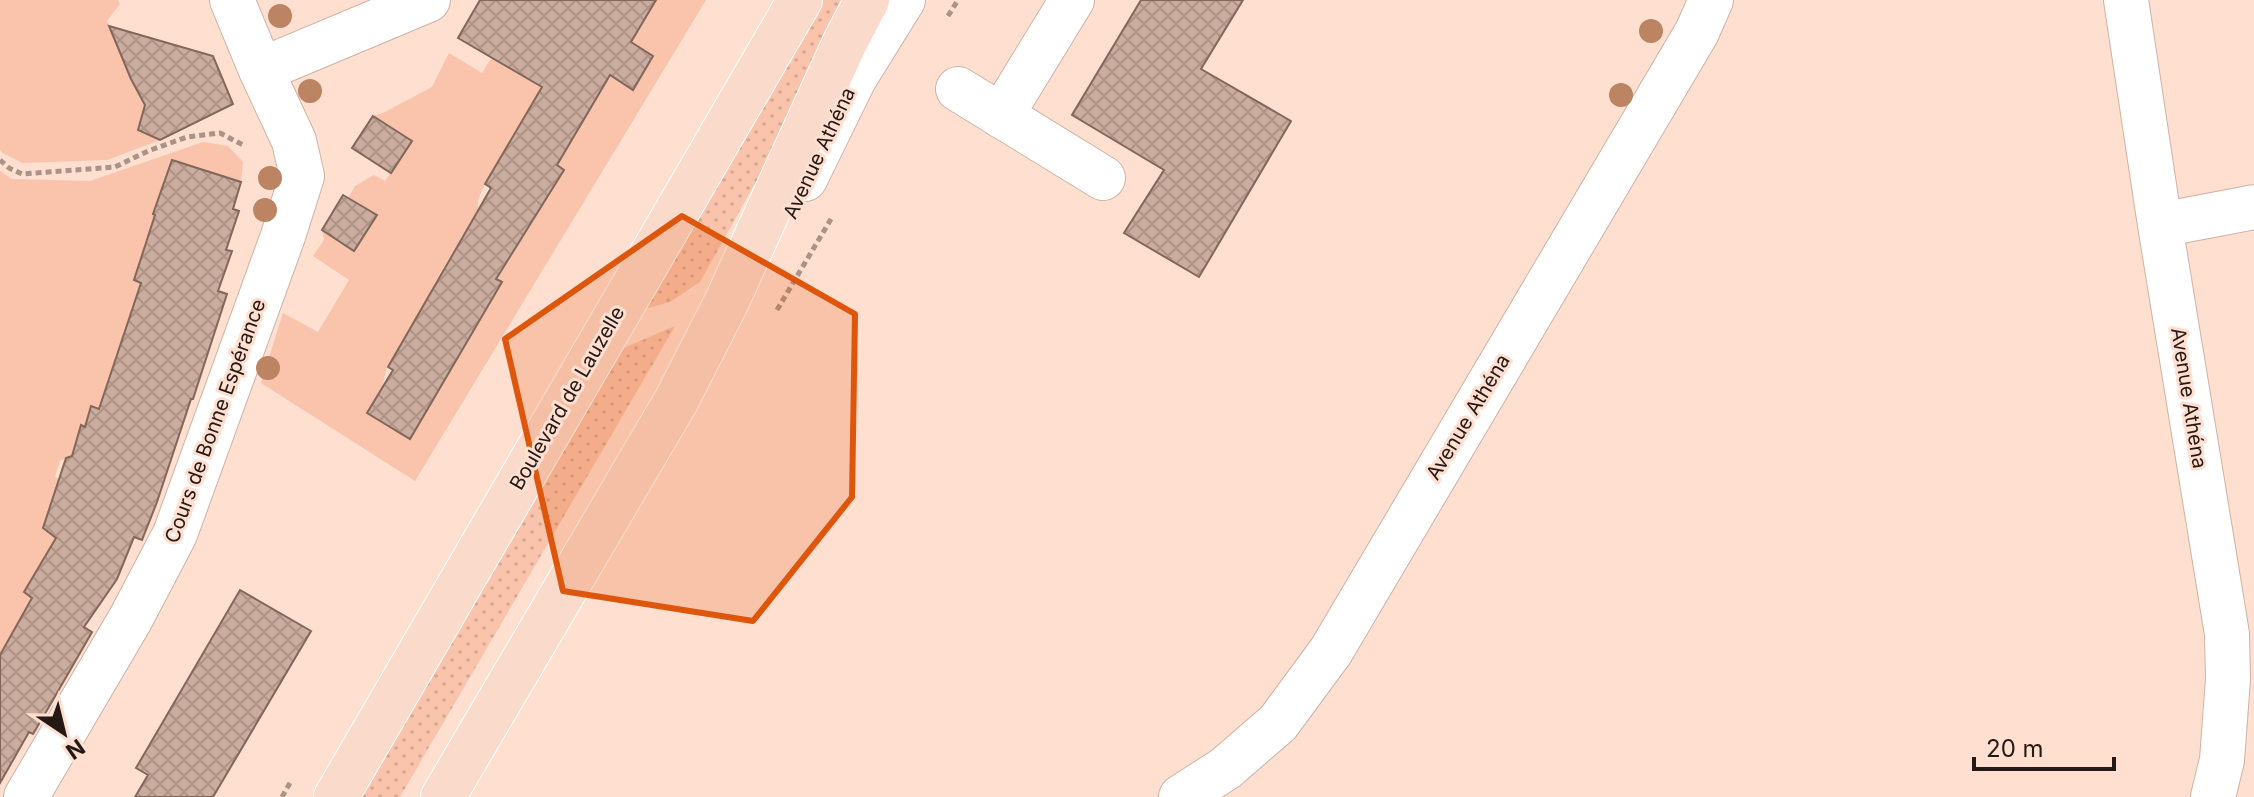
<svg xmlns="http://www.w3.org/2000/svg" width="2254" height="797" font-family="Inter,sans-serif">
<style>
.grass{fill:url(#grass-dots)}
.garden{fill:#f9c4ab}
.building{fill:url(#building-cross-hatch);stroke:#82675a;stroke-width:2}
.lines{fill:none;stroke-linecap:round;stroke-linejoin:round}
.minor-casing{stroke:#d0b1a3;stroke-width:46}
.major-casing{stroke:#fff;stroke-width:46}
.path{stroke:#ab9388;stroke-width:5;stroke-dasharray:6 4;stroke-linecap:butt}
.minor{stroke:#fff;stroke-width:44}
.major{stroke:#fadacb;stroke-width:44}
.tree{fill:#bc8463}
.marked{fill:#de560c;fill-opacity:0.2;stroke:#de560c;stroke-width:6;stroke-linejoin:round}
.labels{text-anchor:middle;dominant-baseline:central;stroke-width:6;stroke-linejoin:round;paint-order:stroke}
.street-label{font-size:20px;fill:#241914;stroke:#ffdfd0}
</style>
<defs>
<pattern id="grass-dots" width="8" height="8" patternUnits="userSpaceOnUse" patternTransform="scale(2)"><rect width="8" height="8" fill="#f9c4ab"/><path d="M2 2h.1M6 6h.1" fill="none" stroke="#d5a892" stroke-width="1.8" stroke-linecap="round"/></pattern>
<pattern id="building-cross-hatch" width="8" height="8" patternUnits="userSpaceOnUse" patternTransform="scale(2)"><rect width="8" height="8" fill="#cbac9e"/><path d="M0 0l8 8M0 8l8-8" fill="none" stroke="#ae9387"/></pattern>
</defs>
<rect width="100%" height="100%" fill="#ffdfd0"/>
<!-- grass -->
<path class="grass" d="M813,0H850L801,101L700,282L670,302L637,311Z
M675,326L400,797H351L605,356Z"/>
<!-- garden -->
<path class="garden" d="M0,0H118L120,4L107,21L117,44L137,71L131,79L145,105L138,130L160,140L107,160L22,163L3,153L0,150Z
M527,0H594L485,184L478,200V209L438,277L399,352L387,366L382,388L367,412L410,439L463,349L457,345L501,282L497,279L564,170L557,165L610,75L633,89L653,57L631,42L656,0H706L415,481L261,383L283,313L318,332L349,280L313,256L324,240L322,230L354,250L376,215L348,198L355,186L374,175L385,181L412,142L373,116L383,113L432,87L449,53L482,73Z
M203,142L228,146L243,162L241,182L190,166L156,204L153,214L161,217L143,252L134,280L160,289L108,412L91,406L85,427L81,425L72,456L60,461L55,477L73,484L49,510L43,528L56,538L24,592L32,598L0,655V171L12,179L90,181Z"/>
<!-- building -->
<path class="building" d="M480,0H656L631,42L653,56L633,90L610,75L557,165L564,170L496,279L502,282L410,439L367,413L393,370L388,367L491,188L485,184L542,87L458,38Z
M1141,0H1243L1201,69L1291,121L1199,277L1124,233L1164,170L1072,115Z
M109,26L213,56L233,104L160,140L138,130L145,105L131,79Z
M373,116L412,141L391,173L352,148Z
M172,160L241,182L233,209L239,211L226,250L232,251L218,291L227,294L193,399H191L157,502L142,540L134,537L117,579L84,627L92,632L46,712L33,734L29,732L0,783V655L32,598L24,592L56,538L43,528L66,458L72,456L81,425L85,427L91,406L99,409L141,283L134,280L155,215L153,214Z
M343,195L377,215L354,251L322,230Z
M240,590L311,631L213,797H135L148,775L136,768Z"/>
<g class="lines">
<!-- minor casing -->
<g class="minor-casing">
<path id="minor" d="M2126,0L2160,225L2227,634L2228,679L2222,760L2213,797
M261,70L428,0
M958,89L1103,178
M1001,116L1072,0
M805,179L854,79L903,0
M2160,225L2254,207
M26,797L131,618L175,534L283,236L302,176L294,141L261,70L232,0
M1181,797L1226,768L1278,723L1331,651L1697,32L1711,0"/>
</g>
<!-- major casing -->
<g class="major-casing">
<path id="major" d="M336,797L800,0
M443,797L676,401L727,301L845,42L867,0"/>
</g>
<!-- path -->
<path class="path" d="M948,16L958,0
M0,160L9,168L22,174L115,167L148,151L187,137L220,133L245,146
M777,310L831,219
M282,797L290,783"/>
<!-- minor -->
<use href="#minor" class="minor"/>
<!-- major -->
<use href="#major" class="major"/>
</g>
<!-- trees -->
<g class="tree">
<circle cx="280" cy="16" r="12"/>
<circle cx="1651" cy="31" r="12"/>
<circle cx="310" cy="91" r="12"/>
<circle cx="1621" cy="95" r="12"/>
<circle cx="270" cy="178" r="12"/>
<circle cx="265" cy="210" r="12"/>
<circle cx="268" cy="368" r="12"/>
</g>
<!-- marked area -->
<path class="marked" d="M682,216L855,314L852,497L753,621L563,591L505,339Z"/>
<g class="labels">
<!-- street labels -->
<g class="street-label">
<text transform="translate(819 153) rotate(-65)">Avenue Athéna</text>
<text transform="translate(567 398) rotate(-60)">Boulevard de Lauzelle</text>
<text transform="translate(2189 398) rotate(81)">Avenue Athéna</text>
<text transform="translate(1468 417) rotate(-59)">Avenue Athéna</text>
<text transform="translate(215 421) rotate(-70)">Cours de Bonne Espérance</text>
</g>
</g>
<!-- north arrow -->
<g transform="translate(64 733) rotate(145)" stroke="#ffdfd0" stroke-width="6" paint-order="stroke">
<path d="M0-6L14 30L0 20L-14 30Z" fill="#241914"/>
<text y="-12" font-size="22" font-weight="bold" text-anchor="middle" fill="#241914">N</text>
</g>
<!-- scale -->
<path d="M1974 757v12h140v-12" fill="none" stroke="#241914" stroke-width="4"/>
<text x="1986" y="757" font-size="24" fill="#241914" stroke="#ffdfd0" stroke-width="6" paint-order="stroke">20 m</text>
</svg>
